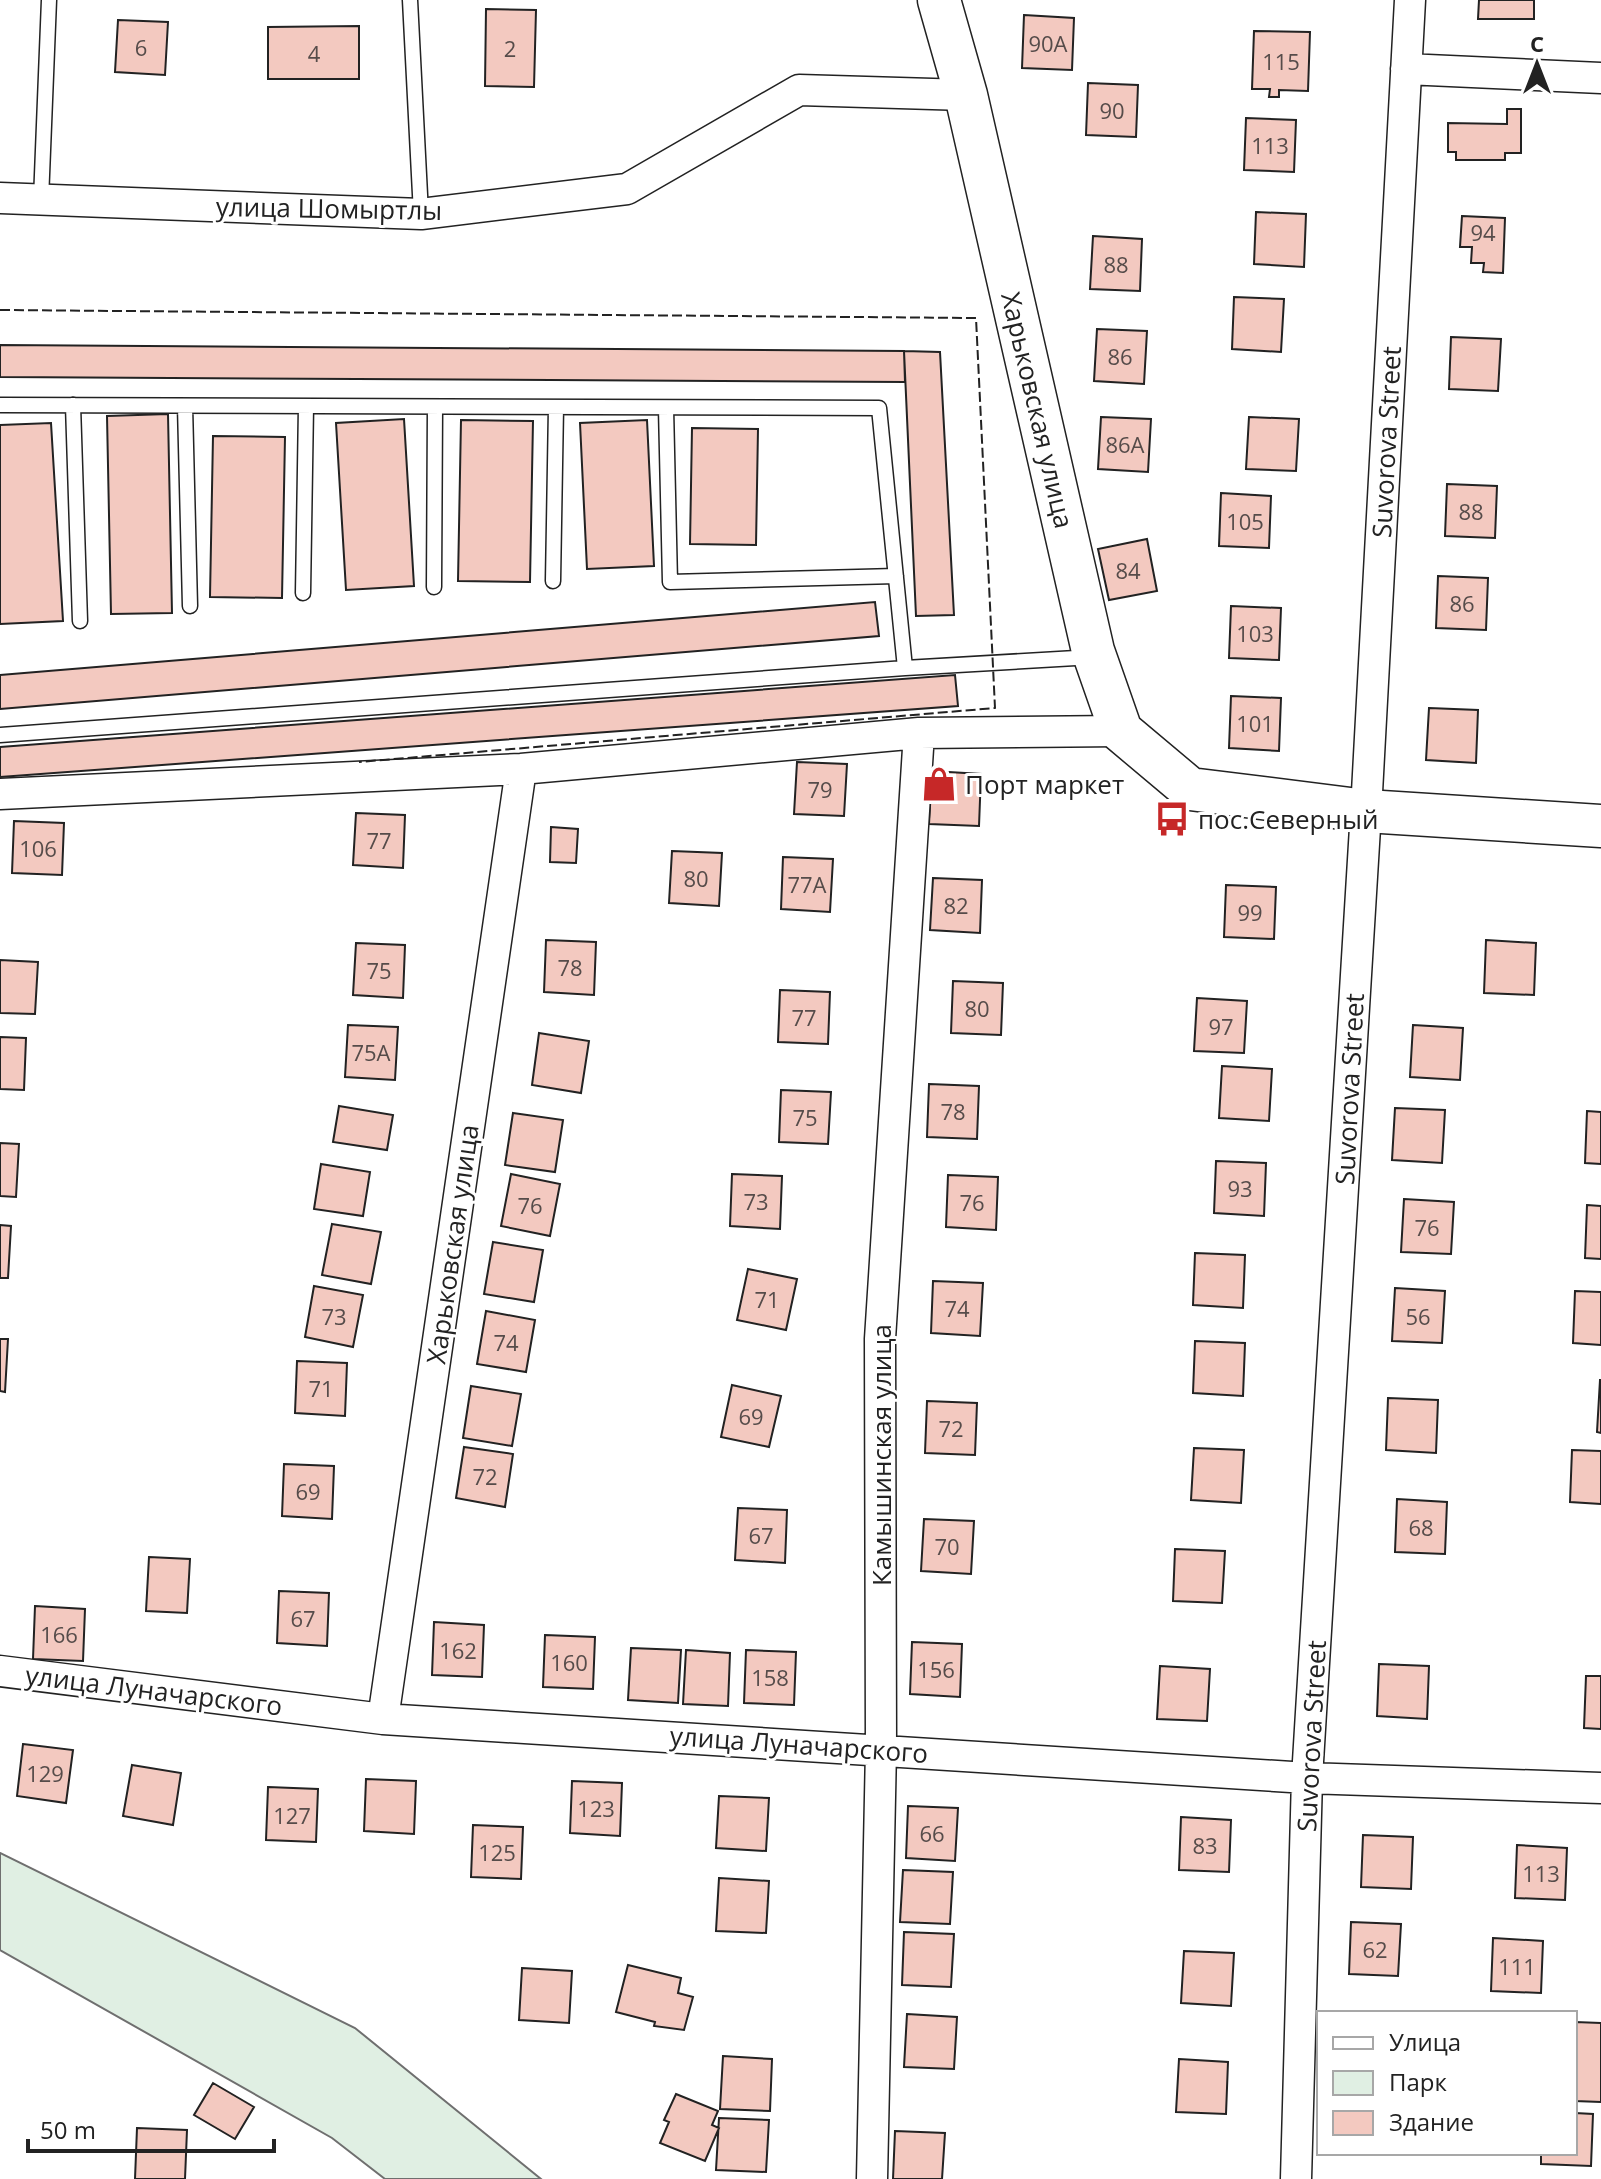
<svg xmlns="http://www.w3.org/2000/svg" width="1601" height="2179" font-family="'Open Sans',sans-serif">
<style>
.green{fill:#e0efe3;stroke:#6f6f6f;stroke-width:2}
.building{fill:#f3c9c0;stroke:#222;stroke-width:2}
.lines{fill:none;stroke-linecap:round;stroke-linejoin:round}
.lane-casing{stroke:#222;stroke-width:17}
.street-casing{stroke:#222;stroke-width:33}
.secondary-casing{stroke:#222;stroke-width:45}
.lane{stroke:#fff;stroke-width:14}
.street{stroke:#fff;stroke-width:30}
.secondary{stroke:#fff;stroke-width:42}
.fence{stroke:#222;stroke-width:2;stroke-dasharray:10 4;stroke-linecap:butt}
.labels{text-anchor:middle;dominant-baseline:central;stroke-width:6;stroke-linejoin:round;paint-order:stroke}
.number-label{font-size:22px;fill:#564c4a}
.street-label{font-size:26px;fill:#222;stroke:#fff}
.poi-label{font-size:26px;fill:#222;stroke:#fff;text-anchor:start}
</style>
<rect width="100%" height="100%" fill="#fff"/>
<!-- green -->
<path class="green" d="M0,1853L355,2028L541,2179H385L332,2138L0,1950Z"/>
<!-- building -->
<path class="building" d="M1479,0H1534V19H1478Z
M486,9L536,10L534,87L485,86Z
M1024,15L1074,18L1072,70L1022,68Z
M118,20L168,22L165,75L115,72Z
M359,26V79H268V27Z
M1254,31L1310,32L1308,91L1279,90V97H1269L1270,89H1252Z
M1088,83L1138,85L1136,137L1086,135Z
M1507,109H1521V153H1505V160H1456V152H1448V123L1507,124Z
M1246,118L1296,120L1294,172L1244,170Z
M1256,212L1306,214L1304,267L1254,264Z
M1462,216L1505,218L1503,273L1483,272L1484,263H1471L1472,247H1460Z
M1093,236L1142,239L1140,291L1090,289Z
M1234,297L1284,299L1281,352L1232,349Z
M1097,329L1147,331L1144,384L1094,381Z
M1451,337L1501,339L1498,391L1449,389Z
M0,345L904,351L905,382L0,377Z
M904,351L940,352L954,615L916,616Z
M168,414L172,613L111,614L107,416Z
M1101,417L1151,419L1148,472L1098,469Z
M1249,417L1299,419L1296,471L1246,469Z
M404,419L414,586L346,590L336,423Z
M461,420L533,421L530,582L458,581Z
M647,420L654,566L587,569L580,423Z
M51,423L63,621L0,624V425Z
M692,428L758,429L756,545L690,544Z
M213,436L285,437L282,598L210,597Z
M1447,484L1497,486L1495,538L1445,536Z
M1221,493L1271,496L1269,548L1219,546Z
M1147,539L1157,591L1109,600L1098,549Z
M1438,576L1488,578L1486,630L1436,628Z
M875,602L879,636L0,709V675Z
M1231,606L1281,608L1279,660L1229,658Z
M955,675L958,706L0,777V747Z
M1231,696L1281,698L1279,751L1229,748Z
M1429,708L1478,710L1476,763L1426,760Z
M797,762L847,764L844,816L794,814Z
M932,771L981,774L979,826L929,824Z
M356,813L405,815L403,868L353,865Z
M14,821L64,823L62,875L12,873Z
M551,827L578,829L576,863L550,862Z
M672,851L722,853L719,906L669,903Z
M783,857L833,859L830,912L781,909Z
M933,878L982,880L980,933L930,930Z
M1226,885L1276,887L1274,939L1224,937Z
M546,940L596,942L594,995L544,992Z
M1486,940L1536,943L1534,995L1484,993Z
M356,943L405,945L403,998L353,995Z
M0,960L38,962L35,1014L0,1013Z
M953,981L1003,983L1001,1035L951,1033Z
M780,990L830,992L828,1044L778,1042Z
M1197,998L1247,1001L1244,1053L1194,1051Z
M348,1025L398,1027L395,1080L345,1077Z
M1413,1025L1463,1028L1460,1080L1410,1077Z
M539,1033L589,1041L581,1093L532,1085Z
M0,1037L26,1038L24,1090L0,1089Z
M1222,1066L1272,1069L1269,1121L1219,1118Z
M929,1084L979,1086L977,1139L927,1137Z
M781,1090L831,1092L828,1144L779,1142Z
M339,1106L393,1115L387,1150L333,1142Z
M1395,1108L1445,1110L1442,1163L1392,1160Z
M1587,1111L1601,1112V1164L1585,1163Z
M513,1113L563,1120L555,1172L505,1165Z
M0,1143L19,1144L16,1197L0,1196Z
M1216,1161L1266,1163L1264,1216L1214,1213Z
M321,1164L370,1172L363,1216L314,1209Z
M511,1174L560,1184L550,1236L501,1226Z
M732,1174L782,1176L780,1229L730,1226Z
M948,1175L998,1177L996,1230L946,1227Z
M1404,1199L1454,1202L1451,1254L1401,1252Z
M1587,1205L1601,1206V1259L1585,1258Z
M332,1224L381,1232L371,1284L322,1275Z
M0,1225L11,1226L8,1278H0Z
M493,1242L543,1250L534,1302L484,1294Z
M1195,1253L1245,1255L1243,1308L1193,1305Z
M748,1269L797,1279L786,1330L737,1320Z
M933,1281L983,1283L980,1336L931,1333Z
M314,1286L363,1295L353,1347L305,1337Z
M1395,1288L1445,1291L1442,1343L1392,1341Z
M1575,1291L1601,1292V1345L1573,1343Z
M486,1311L535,1320L526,1372L477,1364Z
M0,1339H8L5,1392L0,1391Z
M1195,1341L1245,1343L1243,1396L1193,1393Z
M297,1361L347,1363L345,1416L295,1413Z
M1600,1380H1601V1433L1597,1432Z
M732,1385L781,1396L769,1447L721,1437Z
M471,1386L521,1394L512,1446L463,1438Z
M1388,1398L1438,1400L1436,1453L1386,1450Z
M927,1401L977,1403L975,1455L925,1453Z
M464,1447L513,1454L505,1507L456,1498Z
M1194,1448L1244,1450L1241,1503L1191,1500Z
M1572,1450L1601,1451V1504L1570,1502Z
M284,1464L334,1466L332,1519L282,1516Z
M1397,1499L1447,1502L1445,1554L1395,1552Z
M738,1508L787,1510L785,1563L735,1560Z
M924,1519L974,1521L971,1574L921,1571Z
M1175,1549L1225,1551L1222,1603L1173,1601Z
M149,1557L190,1559L187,1613L146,1611Z
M279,1591L329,1593L327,1646L277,1643Z
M35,1606L85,1609L83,1661L33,1659Z
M434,1622L484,1625L482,1677L432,1675Z
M545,1635L595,1637L593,1689L543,1687Z
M912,1642L962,1644L960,1697L910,1694Z
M631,1648L681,1650L678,1703L628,1700Z
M686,1650L730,1653L728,1706L683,1704Z
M746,1650L796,1652L794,1705L744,1703Z
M1379,1664L1429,1666L1427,1719L1377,1716Z
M1160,1666L1210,1669L1207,1721L1157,1719Z
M1586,1676H1601V1729L1584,1728Z
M23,1744L73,1750L66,1803L17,1796Z
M132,1765L181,1773L173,1825L123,1816Z
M366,1779L416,1781L414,1834L364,1831Z
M572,1781L622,1783L620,1836L570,1833Z
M268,1787L318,1789L316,1842L266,1840Z
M719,1796L769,1798L766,1851L716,1848Z
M908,1806L958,1808L955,1861L906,1858Z
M1181,1817L1231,1820L1229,1872L1179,1870Z
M473,1825L523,1827L521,1879L471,1877Z
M1363,1835L1413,1837L1411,1889L1361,1887Z
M1517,1845L1567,1848L1565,1900L1515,1898Z
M903,1870L953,1872L950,1924L900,1922Z
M719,1878L769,1881L766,1933L716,1931Z
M1351,1922L1401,1924L1398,1976L1349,1974Z
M904,1932L954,1934L951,1987L902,1985Z
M1493,1938L1543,1941L1541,1993L1491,1991Z
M1184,1951L1234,1953L1231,2006L1181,2003Z
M628,1965L681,1978L678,1993L693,1997L684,2030L654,2026L655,2022L616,2012Z
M522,1968L572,1971L569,2023L519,2020Z
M907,2014L957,2017L954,2069L904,2067Z
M1575,2022L1601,2023V2102L1575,2101Z
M723,2056L772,2059L770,2111L720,2109Z
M1179,2059L1228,2062L1226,2114L1176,2112Z
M213,2083L254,2107L235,2139L194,2115Z
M676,2094L718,2111L712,2125L719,2128L705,2161L660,2143L669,2122L664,2120Z
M1575,2113L1593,2114L1591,2166L1541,2164V2153H1575Z
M719,2118L769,2120L766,2172L716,2170Z
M137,2128L187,2130L185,2179H135Z
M895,2131L945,2133L942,2179H893Z"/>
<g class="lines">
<!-- lane casing -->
<g class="lane-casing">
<path id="lane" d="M410,0L421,214
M41,200L49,0
M0,405L879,408L905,668
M73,405L80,621
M185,406L190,606
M666,408L670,582L896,576
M553,581L556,407
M434,587L435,407
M303,593L306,406
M0,735L905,668L1093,657"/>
</g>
<!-- street casing -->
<g class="street-casing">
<path id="street" d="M1406,69L1601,78
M0,198L421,214L627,189L799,90L966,95
M0,794L521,769L919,733L1121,731
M0,1671L383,1719L1307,1778L1601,1788
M383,1719L521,769
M872,2179L881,1749L880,1339L919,733
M1296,2179L1307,1778L1366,811L1410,0"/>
</g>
<!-- secondary casing -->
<g class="secondary-casing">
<path id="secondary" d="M939,0L966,95L1093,651L1121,731L1190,789L1366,811L1601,826"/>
</g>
<!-- lane -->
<use href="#lane" class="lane"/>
<!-- street -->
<use href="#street" class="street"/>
<!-- secondary -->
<use href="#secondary" class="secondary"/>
<!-- fence -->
<path class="fence" d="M0,310L976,318L995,708L359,762"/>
</g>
<!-- icons -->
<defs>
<g id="shop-bare" transform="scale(2.76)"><path d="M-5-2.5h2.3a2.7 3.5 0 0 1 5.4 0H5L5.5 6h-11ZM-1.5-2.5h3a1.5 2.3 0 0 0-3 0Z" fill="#c62828" stroke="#fff" stroke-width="2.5" paint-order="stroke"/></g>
<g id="bus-bare" transform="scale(2.76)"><path d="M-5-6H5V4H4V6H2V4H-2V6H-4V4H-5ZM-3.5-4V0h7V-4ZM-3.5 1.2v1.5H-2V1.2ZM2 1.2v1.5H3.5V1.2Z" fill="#c62828" stroke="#fff" stroke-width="2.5" paint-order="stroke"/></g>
</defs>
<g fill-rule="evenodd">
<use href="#shop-bare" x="939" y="784"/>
<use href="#bus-bare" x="1172" y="819"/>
</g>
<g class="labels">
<!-- number labels -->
<g class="number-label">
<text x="1048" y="43">90А</text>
<text x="141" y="47">6</text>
<text x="510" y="48">2</text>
<text x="314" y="53">4</text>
<text x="1281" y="61">115</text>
<text x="1112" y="110">90</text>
<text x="1270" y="145">113</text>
<text x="1483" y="232">94</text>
<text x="1116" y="264">88</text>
<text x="1120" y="356">86</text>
<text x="1125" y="444">86А</text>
<text x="1471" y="511">88</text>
<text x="1245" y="521">105</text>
<text x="1128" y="570">84</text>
<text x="1462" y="603">86</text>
<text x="1255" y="633">103</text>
<text x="1255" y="723">101</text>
<text x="820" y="789">79</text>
<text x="379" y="840">77</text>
<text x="38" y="848">106</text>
<text x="696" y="878">80</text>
<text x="807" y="884">77А</text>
<text x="956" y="905">82</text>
<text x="1250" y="912">99</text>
<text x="570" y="967">78</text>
<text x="379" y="970">75</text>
<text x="977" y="1008">80</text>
<text x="804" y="1017">77</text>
<text x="1221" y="1026">97</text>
<text x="371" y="1052">75А</text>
<text x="953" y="1111">78</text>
<text x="805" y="1117">75</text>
<text x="1240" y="1188">93</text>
<text x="756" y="1201">73</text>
<text x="972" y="1202">76</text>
<text x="530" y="1205">76</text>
<text x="1427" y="1227">76</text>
<text x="767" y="1299">71</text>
<text x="957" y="1308">74</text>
<text x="334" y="1316">73</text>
<text x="1418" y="1316">56</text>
<text x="506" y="1342">74</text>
<text x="321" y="1388">71</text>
<text x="751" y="1416">69</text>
<text x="951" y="1428">72</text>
<text x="485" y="1476">72</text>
<text x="308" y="1491">69</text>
<text x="1421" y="1527">68</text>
<text x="761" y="1535">67</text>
<text x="947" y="1546">70</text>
<text x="303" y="1618">67</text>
<text x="59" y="1634">166</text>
<text x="458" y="1650">162</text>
<text x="569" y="1662">160</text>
<text x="936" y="1669">156</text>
<text x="770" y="1677">158</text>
<text x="45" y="1773">129</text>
<text x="596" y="1808">123</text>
<text x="292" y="1815">127</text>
<text x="932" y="1833">66</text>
<text x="1205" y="1845">83</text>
<text x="497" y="1852">125</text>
<text x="1541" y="1873">113</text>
<text x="1375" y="1949">62</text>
<text x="1517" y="1966">111</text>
</g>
<!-- street labels -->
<g class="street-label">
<text transform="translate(329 208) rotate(1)">улица Шомыртлы</text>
<text transform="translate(1038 410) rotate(77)">Харьковская улица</text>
<text transform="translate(1386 442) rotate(-87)">Suvorova Street</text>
<text transform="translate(1349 1089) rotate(-87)">Suvorova Street</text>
<text transform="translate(452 1244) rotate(-82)">Харьковская улица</text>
<text transform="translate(881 1455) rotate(-90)">Камышинская улица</text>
<text transform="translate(154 1690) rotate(7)">улица Луначарского</text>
<text transform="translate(1311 1736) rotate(-87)">Suvorova Street</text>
<text transform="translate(799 1744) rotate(4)">улица Луначарского</text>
</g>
<!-- poi labels -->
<g class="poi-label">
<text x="965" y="784">Порт маркет</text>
<text x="1198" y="819">пос.Северный</text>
</g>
</g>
<!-- legend -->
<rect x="1317" y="2011" width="260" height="144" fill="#ffffff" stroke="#a7a7a7" stroke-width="2"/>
<rect x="1333" y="2037" width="40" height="12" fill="#ffffff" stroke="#a7a7a7" stroke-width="2"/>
<text x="1389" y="2051" font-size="24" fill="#222222">Улица</text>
<rect x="1333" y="2071" width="40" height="24" fill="#e0efe3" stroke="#a7a7a7" stroke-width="2"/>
<text x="1389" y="2091" font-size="24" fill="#222222">Парк</text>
<rect x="1333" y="2111" width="40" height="24" fill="#f3c9c0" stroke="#a7a7a7" stroke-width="2"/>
<text x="1389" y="2131" font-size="24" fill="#222222">Здание</text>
<!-- north arrow -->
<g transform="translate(1537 64)" stroke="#ffffff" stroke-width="6" paint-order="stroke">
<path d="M0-6L14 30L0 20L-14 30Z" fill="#222222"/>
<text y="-12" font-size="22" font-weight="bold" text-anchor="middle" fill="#222222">С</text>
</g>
<!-- scale -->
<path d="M28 2139v12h246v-12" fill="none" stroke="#222222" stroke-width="4"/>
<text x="40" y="2139" font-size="24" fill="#222222" stroke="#ffffff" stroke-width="6" paint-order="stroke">50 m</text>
</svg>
